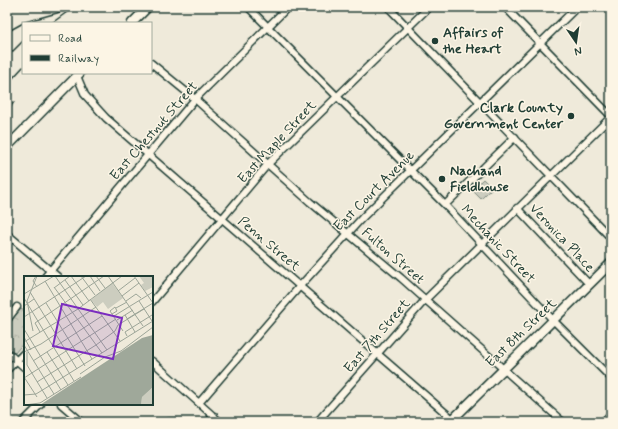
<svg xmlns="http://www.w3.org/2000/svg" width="618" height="429" font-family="Mynerve,sans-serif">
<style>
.grass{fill:#cccdbf;stroke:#76857a}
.park{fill:url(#park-crowns);stroke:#76857a}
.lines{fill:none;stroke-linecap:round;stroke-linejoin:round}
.minor-casing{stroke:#1f3d34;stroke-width:9}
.major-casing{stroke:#1f3d34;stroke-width:11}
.minor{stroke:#fcf5e5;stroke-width:6}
.major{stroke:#fcf5e5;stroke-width:8}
.rail{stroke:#1f3d34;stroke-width:1.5}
.poi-dot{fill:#1f3d34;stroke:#fcf5e5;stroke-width:1.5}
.labels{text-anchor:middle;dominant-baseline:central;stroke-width:3;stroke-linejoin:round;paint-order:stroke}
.poi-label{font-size:14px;font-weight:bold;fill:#1f3d34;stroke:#fcf5e5;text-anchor:start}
.street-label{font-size:14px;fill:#1f3d34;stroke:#fcf5e5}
.inset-road{fill:none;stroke:#9ca598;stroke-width:1}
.view{fill:#7b2cbf;fill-opacity:0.15;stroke:#7b2cbf;stroke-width:2}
.inset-edge{fill:none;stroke:#1f3d34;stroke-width:2}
</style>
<defs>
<pattern id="park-crowns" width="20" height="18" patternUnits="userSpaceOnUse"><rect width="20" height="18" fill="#cccdbf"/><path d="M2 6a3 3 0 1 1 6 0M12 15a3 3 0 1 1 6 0" fill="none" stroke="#afb1a5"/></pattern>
</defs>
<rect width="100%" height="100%" fill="#efeada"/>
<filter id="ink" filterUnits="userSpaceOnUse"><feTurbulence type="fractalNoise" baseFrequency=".025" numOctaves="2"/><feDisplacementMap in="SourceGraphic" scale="8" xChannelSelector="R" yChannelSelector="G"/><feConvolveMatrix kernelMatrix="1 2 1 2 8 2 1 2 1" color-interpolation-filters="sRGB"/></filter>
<g filter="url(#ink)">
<!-- grass -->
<path class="grass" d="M483,179L492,188L481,199L472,190Z"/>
<!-- park -->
<path class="park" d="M21,309L25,311V341L15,353L7,346V325Z"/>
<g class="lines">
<!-- minor casing -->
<g class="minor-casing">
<path id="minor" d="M248,7L445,205L553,320L611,378
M388,7L611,238
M505,7L611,116
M151,63L195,99L310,202L401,278L563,422
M77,76L85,95L106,118L456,422
M445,205L515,137
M517,208L589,284
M7,234L58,277
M45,277L195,99L288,7
M152,302L268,164L429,7
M7,320L17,307
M7,352L25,368
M152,361L220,422
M7,370L25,352
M199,403L300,286L362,218L577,7
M61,404L82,422
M23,422L41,404
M169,422H174
M208,422L214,416
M317,422L425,300L611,117
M603,422L611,414"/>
</g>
<!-- major casing -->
<g class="major-casing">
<path id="major" d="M132,23L148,7
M7,147L80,73
M450,422L611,263"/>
</g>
<!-- minor -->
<use href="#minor" class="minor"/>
<!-- major -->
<use href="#major" class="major"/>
<!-- rail -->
<path class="rail" d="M52,23L67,12
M7,32L25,22L57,13L72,7
M7,57L23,41
M11,80L23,67
M7,111L14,102"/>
</g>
</g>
<!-- markers -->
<g class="poi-dot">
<circle cx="435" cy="41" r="4"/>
<circle cx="571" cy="116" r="4"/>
<circle cx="442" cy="179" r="4"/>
</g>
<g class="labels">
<!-- poi labels -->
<g class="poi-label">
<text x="443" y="33">Affairs of<tspan x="443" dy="16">the Heart</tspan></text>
<text x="563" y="108" text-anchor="end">Clark County<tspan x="563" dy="16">Government Center</tspan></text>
<text x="450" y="171">Nachand<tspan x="450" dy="16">Fieldhouse</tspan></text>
</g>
<!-- street labels -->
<g class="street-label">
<text transform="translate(154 131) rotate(-49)">East Chestnut Street</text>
<text transform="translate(277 142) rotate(-47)">East Maple Street</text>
<text transform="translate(374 191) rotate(-45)">East Court Avenue</text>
<text transform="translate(562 238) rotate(47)">Veronica Place</text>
<text transform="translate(269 244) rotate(40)">Penn Street</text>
<text transform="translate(498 244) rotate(47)">Mechanic Street</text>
<text transform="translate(393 256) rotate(41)">Fulton Street</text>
<text transform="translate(521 333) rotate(-44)">East 8th Street</text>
<text transform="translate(377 336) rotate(-49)">East 7th Street</text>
</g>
</g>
<!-- overview -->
<g transform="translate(24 276)">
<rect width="129" height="129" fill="#efeada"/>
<path d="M88,7L99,22L84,33L79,26L73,31L67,24Z" fill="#cccdbf"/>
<path d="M115,0H129V11L121,15L117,9L120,7ZM129,111V129H117L118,121Z" fill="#cccdbf"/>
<path d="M129,59V111L118,121L117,129H16L118,62Z" fill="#9fa89a"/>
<path class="inset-road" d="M12,0L9,5L13,11M31,0L83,74M47,0L65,25M57,0L71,19M66,0L76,15M72,0L81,12M84,0L119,50M110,0L129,27M41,4L59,29M21,5L68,83M30,11L78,77M30,12L46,0M94,15L111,2M6,16L53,93M0,18L30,0M98,20L115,7M0,22L50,105M66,23L96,65M102,25L112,18L117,22M115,25L128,45M22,27L61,90M0,30L10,23M92,32L103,26M88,38L93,35L91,31L86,35L99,55M101,39L111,56M90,40L129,16M0,41L62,0M103,43L129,27M93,44L109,34M0,53L37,114M9,55L3,25L13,0M16,56L11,47L80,0M103,60L101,56L128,39M0,61L7,74M0,66L54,33L98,0M0,69L25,110L129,45M0,76L17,68L72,31M3,76V89L23,122M23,76L44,109M9,85L78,40M56,98L81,81L97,75L129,51M0,101L13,121M0,102L92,43M13,106L72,69L91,55L94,49L120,33M0,119L12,118L25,110L30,118M0,129L16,127L57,101"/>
<path class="view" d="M38,28L98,42L89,83L29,70Z"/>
<rect width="129" height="129" class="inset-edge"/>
</g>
<!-- margin -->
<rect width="618" height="429" fill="none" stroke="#fcf5e5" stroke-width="24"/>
<rect x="12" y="12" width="594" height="405" fill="none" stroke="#1f3d34" stroke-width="1.5" filter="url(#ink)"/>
<!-- legend -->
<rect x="22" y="22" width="130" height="52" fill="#fcf5e5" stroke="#a4ab9e"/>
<rect x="30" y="35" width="20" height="6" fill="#fcf5e5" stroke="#a4ab9e"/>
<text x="58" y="42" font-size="12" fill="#1f3d34">Road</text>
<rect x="30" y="55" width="20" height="6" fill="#1f3d34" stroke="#a4ab9e"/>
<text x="58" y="62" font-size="12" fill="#1f3d34">Railway</text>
<!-- north arrow -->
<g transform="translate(576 42) rotate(167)" stroke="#fcf5e5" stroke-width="3" paint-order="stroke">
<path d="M0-3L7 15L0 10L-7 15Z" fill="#1f3d34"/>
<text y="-6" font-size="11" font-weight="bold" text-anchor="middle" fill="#1f3d34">N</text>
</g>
</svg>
